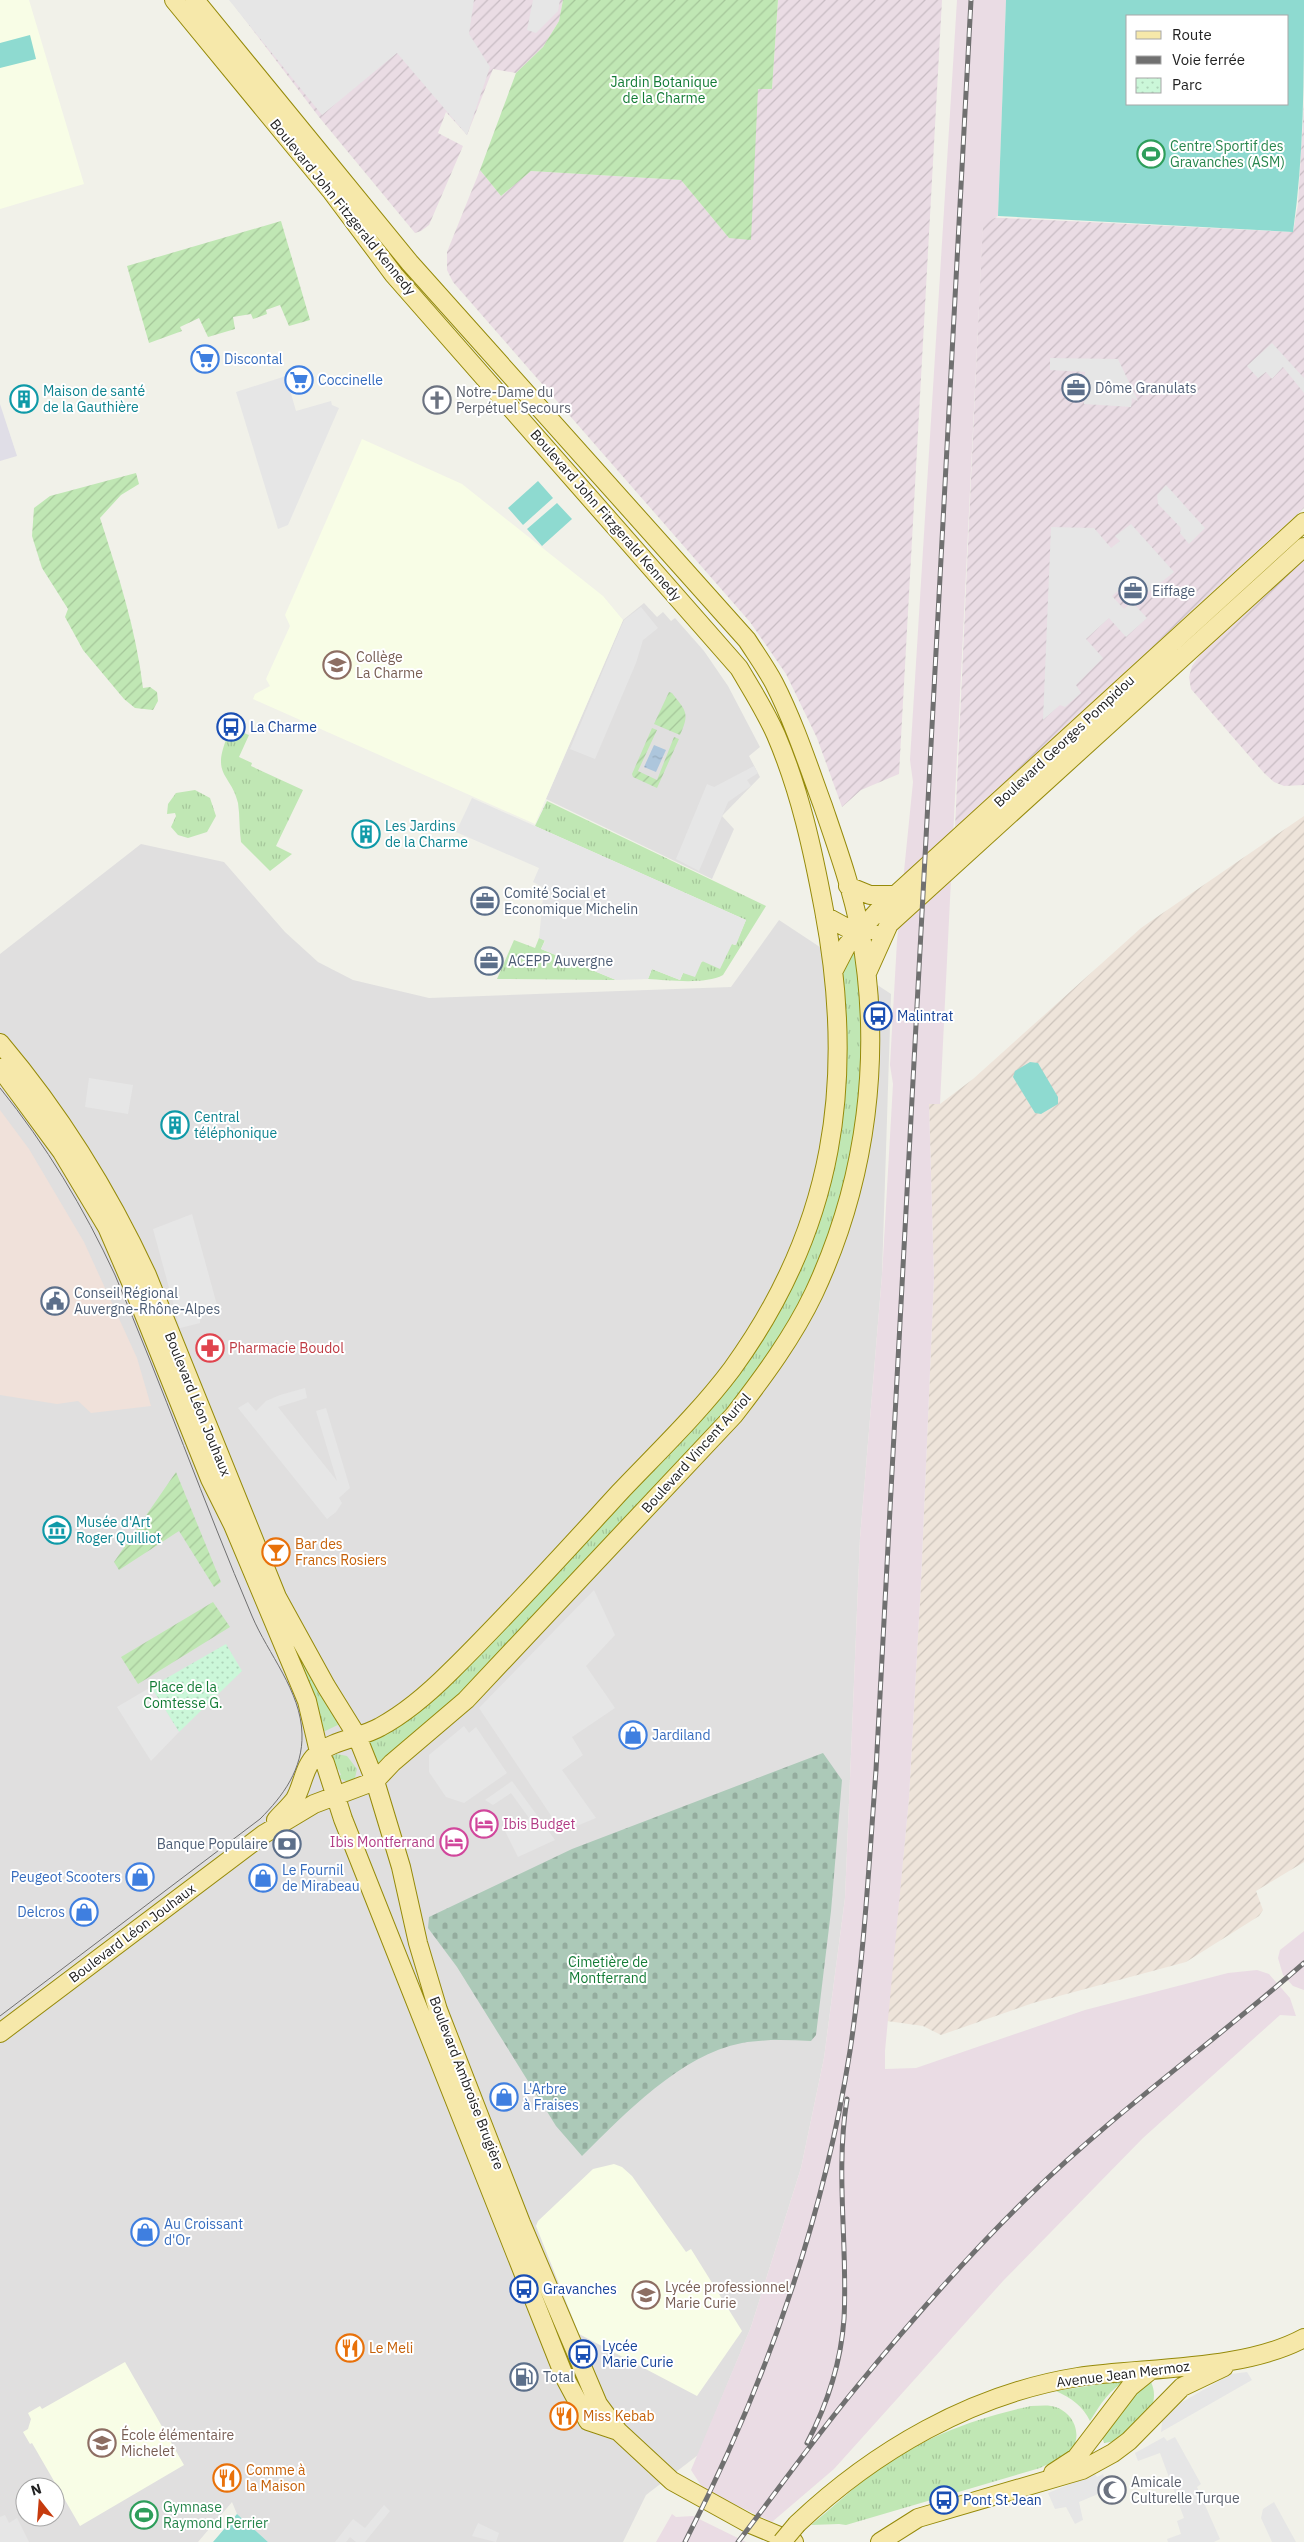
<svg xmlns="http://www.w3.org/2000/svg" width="1304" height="2542" font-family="'IBM Plex Sans',sans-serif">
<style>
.residential{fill:#e0dfdf;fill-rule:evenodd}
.commercial{fill:#f0e1da}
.industrial{fill:url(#industrial-furrows)}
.education{fill:#f8fde6}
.military{fill:url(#military-furrows)}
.railway{fill:#eadce4}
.grass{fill:url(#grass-tufts)}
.cemetery{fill:url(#cemetery-stones)}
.park{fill:url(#park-dots)}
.garden{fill:url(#garden-furrows)}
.pitch{fill:#8edad0;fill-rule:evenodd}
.parking{fill:#e6e6e6}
.plaza{fill:#e0dee7}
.water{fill:url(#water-ripples)}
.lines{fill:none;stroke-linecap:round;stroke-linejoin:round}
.major-casing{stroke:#958a0a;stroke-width:20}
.major{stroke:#f6e8aa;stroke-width:18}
.tram{stroke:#707070;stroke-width:1}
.rail-casing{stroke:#707070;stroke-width:5}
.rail{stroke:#fff;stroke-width:3;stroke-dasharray:9;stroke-linecap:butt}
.major-bridge-casing{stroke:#958a0a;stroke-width:20;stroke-linecap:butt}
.major-bridge{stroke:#f6e8aa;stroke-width:18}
.labels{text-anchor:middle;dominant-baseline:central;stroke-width:4;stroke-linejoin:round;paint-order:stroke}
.park-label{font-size:14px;fill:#147c36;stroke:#fff}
.leisure-label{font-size:14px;fill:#27864d;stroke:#fff;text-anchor:start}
.street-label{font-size:14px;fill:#222;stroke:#fff}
.shop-label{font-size:14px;fill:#366cbe;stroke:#fff;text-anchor:start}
.service-label{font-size:14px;fill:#4e5e75;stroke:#fff;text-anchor:start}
.culture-label{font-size:14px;fill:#0d838f;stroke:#fff;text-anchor:start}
.worship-label{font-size:14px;fill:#5b616d;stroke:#fff;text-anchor:start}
.education-label{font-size:14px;fill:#785e54;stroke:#fff;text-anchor:start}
.transit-label{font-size:14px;fill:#164399;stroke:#fff;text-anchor:start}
.health-label{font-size:14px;fill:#be3a42;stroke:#fff;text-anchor:start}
.food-label{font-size:14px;fill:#c56008;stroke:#fff;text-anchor:start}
.hotel-label{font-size:14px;fill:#b23c85;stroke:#fff;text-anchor:start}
</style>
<defs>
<pattern id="industrial-furrows" width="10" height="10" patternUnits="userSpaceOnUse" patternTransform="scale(1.25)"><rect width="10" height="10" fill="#eadce4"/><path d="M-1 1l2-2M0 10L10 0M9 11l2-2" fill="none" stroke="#c8bcc3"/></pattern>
<pattern id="military-furrows" width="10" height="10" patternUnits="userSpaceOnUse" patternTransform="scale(1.25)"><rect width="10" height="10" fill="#eee4da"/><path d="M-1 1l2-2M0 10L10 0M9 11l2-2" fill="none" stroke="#ccc3bb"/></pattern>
<pattern id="grass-tufts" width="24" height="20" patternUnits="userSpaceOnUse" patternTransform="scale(1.25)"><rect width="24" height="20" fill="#c0e7b4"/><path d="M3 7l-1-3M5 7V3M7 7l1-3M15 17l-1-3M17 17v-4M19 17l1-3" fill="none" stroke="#a5c69a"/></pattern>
<pattern id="cemetery-stones" width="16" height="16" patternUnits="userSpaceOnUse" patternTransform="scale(1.25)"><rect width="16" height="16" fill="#acc9b8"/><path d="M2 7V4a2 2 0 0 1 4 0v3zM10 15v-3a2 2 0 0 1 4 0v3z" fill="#94ac9e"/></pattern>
<pattern id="park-dots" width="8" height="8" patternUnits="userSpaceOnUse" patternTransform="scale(1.25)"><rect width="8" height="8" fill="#cbf7d9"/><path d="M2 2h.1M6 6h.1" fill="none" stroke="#aed3ba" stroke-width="1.8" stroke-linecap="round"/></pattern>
<pattern id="garden-furrows" width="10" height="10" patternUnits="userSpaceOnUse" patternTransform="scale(1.25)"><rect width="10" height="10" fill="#c0e7b4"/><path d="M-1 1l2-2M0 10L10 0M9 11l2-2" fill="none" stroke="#a5c69a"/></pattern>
<pattern id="water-ripples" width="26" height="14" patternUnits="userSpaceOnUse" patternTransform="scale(1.25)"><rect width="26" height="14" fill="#adc6dc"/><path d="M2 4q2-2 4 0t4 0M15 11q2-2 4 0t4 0" fill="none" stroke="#95aabc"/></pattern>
</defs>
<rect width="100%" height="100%" fill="#f1f1e9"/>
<!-- residential -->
<path class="residential" d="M644,603L657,617L663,612L671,621L675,618L704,651L728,686L760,747L749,756L760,777L722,816L734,829L712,879L546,799L623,620Z
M141,844L224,862L285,932L318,962L353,980L429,998L731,987L779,920L891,994L882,1275L860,1538L845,1898L824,2058L801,2168L751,2327L698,2455L646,2495L623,2542H268L237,2514L232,2502L198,2542H0V954ZM25,2487H55V2517H25Z"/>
<!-- commercial -->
<path class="commercial" d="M0,1110L29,1149L84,1242L137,1358L151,1406L91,1413L78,1401L57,1404L0,1395Z"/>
<!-- industrial -->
<path class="industrial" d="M230,0H563L559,21L543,47L516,73L493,69L467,135L446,112L438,133L463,146L429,225L421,231L415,233L319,117Z
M778,0H942L899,774L861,790L842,807L817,738L786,674L750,622L453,282L447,270V252L480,170L501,196L531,171L681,180L729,238L758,89H772Z
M1304,104V508L955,828L983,217L1293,232L1298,204Z
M1304,557V785L1284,786L1274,782L1264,773L1191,689L1189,677L1192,666L1210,642Z"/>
<!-- education -->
<path class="education" d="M0,0H29L84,184L0,209Z
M362,439L462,484L603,596L623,620L535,824L253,699L255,694L270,686L266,679L290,626L285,615Z
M614,2164L622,2167L632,2176L686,2252L691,2249L742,2331L697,2396L579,2334L536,2226L538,2221L593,2169Z
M125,2362L184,2465L80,2526L32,2443L30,2444L23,2432L28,2429L31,2419L28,2413L40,2406L42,2409Z"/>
<!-- military -->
<path class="military" d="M1304,816V1862L1256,1891L1263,1910L1259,1916L1186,1962L1033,2003L941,2035L923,2026L887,2021L909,1798L921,1582L934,1278L929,1104H940L973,1079L1141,928Z"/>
<!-- railway -->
<path class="railway" d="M957,0H1006L998,216L983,225L940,1104H929L934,1278L921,1582L909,1798L885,2051V2069L916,2068L1085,2010L1228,1973L1257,1970L1269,1974L1290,1998L1296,2016L1280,2015L1143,2138L1003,2281L834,2469L772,2522L704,2490L691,2470L751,2327L801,2168L824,2058L845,1898L860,1538L882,1275L893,1084L890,1065L897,941L913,782L910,760Z
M1304,1931V1990L1293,1986L1283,1975L1278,1958L1280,1950Z
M672,2514L676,2517L693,2516L746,2542H656Z"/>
<!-- grass -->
<path class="grass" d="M236,730L249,735L239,757L252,763L251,766L303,790L276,846L292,854L270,871L241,842C239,829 240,816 238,803C231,774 212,776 226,740L230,742Z
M195,790L210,798L216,816L207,832L188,838L178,835L171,827L176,816L175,813L167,814L168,804L176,793Z
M547,801L766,906L723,975C705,985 668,980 648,979L652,969L680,980L683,973L732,944L735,945L746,920L535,826Z
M539,938L545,940L541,949L616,980L497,979L514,940L535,948Z
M849,953L858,955L864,1040L853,1155L827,1247L793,1319L741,1395L468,1689L376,1766L364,1740L388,1730L713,1402L819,1215L841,982Z
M274,1602L342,1723L321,1733Z
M337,1754L347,1756L357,1769L355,1778L348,1782L336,1777L341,1775L339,1770L331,1764L333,1756Z
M1128,2380C1110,2388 1100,2405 1090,2421C1083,2406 1071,2398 1056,2391Z
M1146,2380L1151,2382C1155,2391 1155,2399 1151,2409L1117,2441L1104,2443L1101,2433Z
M1031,2406C1038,2406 1045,2405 1051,2406C1070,2409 1083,2430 1073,2448C1067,2458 1050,2463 1040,2468L846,2525L839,2524L811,2525C832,2508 852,2489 873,2473C921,2438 974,2418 1031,2406Z"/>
<!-- cemetery -->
<path class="cemetery" d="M823,1753L842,1780L831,1911L816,2035L811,2041C788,2040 764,2039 742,2043C680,2055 625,2114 582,2156L556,2126L457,1967L428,1928L429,1917L572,1849Z"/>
<!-- park -->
<path class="park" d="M226,1644L242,1671L179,1732L151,1687Z"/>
<!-- garden -->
<path class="garden" d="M563,0H778L772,89H758L751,240L729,238L681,180L531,171L501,196L480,170L516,73L543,47L559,21Z
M281,221L310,320L289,326L280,305L266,310L267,314L253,319L251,314L233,317L235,329L208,337L199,318L180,327L182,331L149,343L127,266Z
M136,473L139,484L121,495L100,518C118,574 136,629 143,688L150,687L157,692L158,701L153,710L135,708L124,699L83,650L65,617L68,609L42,568L32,536L34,508L50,496Z
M669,692L672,693C686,711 690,713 680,735L654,724Z
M652,728L657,730L638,771L657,780L674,737L679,739L657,788L633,777L632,774Z
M176,1472L221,1582L214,1587L179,1531L119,1570L114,1562Z
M213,1602L230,1627L138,1684L121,1657Z"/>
<!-- pitch -->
<path class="pitch" d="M1006,0H1304C1304,77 1304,156 1293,232L998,216ZM1128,16H1288V104H1128Z
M30,35L36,59L0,68V43Z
M538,481L553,498L523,525L508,508Z
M557,503L572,519L542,546L527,529Z
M1030,1062L1038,1063L1058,1097V1104L1041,1114L1035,1113L1013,1077L1015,1071Z
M237,2514L268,2542H213Z"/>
<!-- parking -->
<path class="parking" d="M229,0H474L469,34L490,67L467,135L397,53L322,115Z
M533,0H560L558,11L536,33L527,30Z
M1272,343L1304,378V393L1283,367L1272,379L1266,372L1258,378L1247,366Z
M1050,358L1118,359L1138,401L1132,398L1131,407L1084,404L1085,372L1050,370Z
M286,376L296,411L331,401L332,405L339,408L288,525L278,529L236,392Z
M1166,485L1205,528L1189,544L1180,533L1181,528L1158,504L1157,495Z
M1131,524L1174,572L1149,592L1135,576L1112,596L1124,609L1132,602L1147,618L1126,637L1109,618L1086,639L1103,658L1076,685L1081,693L1065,707L1060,705L1043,720L1051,527L1094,528L1111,548L1120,541L1115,536Z
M641,607L658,628L643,640L636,663L595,759L570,749L624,620Z
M754,766L758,773L747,780L751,786L728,802L699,871L676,859L707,784L714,787Z
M472,798L746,920L736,945L732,944L720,969L702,961L695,977L683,973L680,980L652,969L648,979L616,980L541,949L545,941L539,938L544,888L533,882L539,868L456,832Z
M89,1078L133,1085L128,1114L85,1107Z
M192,1214L217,1305L200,1313V1323L180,1328L153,1229Z
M305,1388L307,1398L278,1407L337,1481L316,1411L326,1408L350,1488L339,1498L342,1503L336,1512L327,1519L238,1408L248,1402L256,1411L266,1401L280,1395Z
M594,1590L615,1635L586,1666L615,1708L572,1737L583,1755L562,1770L596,1818L562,1832L479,1708Z
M151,1687L179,1732L151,1761L117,1707Z
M464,1726L469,1733L476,1727L507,1773L464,1803L446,1797L429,1772V1755Z
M512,1781L555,1840L518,1857L505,1831L529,1818L511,1793L493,1805L485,1800Z
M181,1885L184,1887L33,2002L29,1997Z
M1247,2372L1252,2380L1161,2432L1163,2413L1231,2374Z
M1164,2437L1167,2441L1175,2437L1201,2484L1197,2487L1220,2539L1214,2542H1168L1167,2539L1181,2534L1177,2521L1184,2518L1160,2453L1138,2461L1135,2453Z
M1095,2474L1097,2477L1103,2474L1108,2487L1102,2489L1103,2492L1079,2502L1083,2520L1075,2524L1066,2507L1055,2509L1048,2493Z
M1274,2502L1296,2542H1272L1261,2518L1263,2509Z
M384,2505L390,2511L365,2542H356L350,2537L346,2542H335L353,2519L365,2528Z
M5,2515L9,2523L17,2518L29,2542H0V2517Z
M478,2523L499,2533L496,2542L472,2536Z"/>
<!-- plaza -->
<path class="plaza" d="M0,404L17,456L0,461Z"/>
<!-- water -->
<path class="water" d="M654,745L666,750L656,772L644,767Z"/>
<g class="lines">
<!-- major casing -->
<g class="major-casing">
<path id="major" d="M174,0L332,192L394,275L739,668C752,690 766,712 776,735C800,791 813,851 824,910C856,1080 835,1227 732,1369C699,1413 657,1453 619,1493C564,1553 509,1614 451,1671C430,1692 406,1713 380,1727C361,1738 332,1740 316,1755C304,1766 303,1785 295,1799C290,1806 282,1813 276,1820
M848,886L870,895H895
M825,916L849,929L870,930
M834,970L847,945L877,912L1304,522
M867,973L889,924L1304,547
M0,1043C60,1114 108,1191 147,1275L277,1597L326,1686L357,1736L375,1781L401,1867L418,1943L438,2010L521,2223L598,2404L618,2431L672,2481L748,2523L794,2542
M0,1068L62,1152L107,1227L133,1287L210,1479L233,1525L307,1701L319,1752L325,1763L343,1819L565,2378L588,2421L618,2431
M0,2033L264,1834L314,1804L375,1781L392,1763L466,1700L734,1415C764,1376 793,1337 814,1293C867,1180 883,1053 860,930C852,889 837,847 823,806C808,765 794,722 774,683C766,668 756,654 747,640L410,263L195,0
M1053,2473L1076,2458L1130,2387L1151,2370
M797,2524C874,2451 972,2394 1078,2377C1146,2367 1243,2371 1304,2338
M880,2542L918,2518L1082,2470L1113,2453L1129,2441L1182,2387L1224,2367"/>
</g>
<!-- major -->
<use href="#major" class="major"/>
<!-- tram -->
<path class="tram" d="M0,1088C46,1145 84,1208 115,1275C163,1388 204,1503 252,1616C268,1654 301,1691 302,1734C303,1769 283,1796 260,1819L0,2016"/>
<!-- rail casing -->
<g class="rail-casing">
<path id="rail" d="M807,2443C827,2405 841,2361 844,2319C848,2246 835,2172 847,2099
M685,2542C764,2388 823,2222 850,2051C864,1958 869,1864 876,1770L971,0
M738,2542C777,2491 814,2439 855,2389C910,2322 967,2256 1030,2195C1115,2112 1214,2042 1304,1963"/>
</g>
<!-- rail -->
<use href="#rail" class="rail"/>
<!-- major-bridge casing -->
<g class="major-bridge-casing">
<path id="major-bridge" d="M782,2542L797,2524"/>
</g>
<!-- major-bridge -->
<use href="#major-bridge" class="major-bridge"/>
</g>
<!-- icons -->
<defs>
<g id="stadium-ring" transform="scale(1.4375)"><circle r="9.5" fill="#fff" stroke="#2e9e5b" stroke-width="1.5"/><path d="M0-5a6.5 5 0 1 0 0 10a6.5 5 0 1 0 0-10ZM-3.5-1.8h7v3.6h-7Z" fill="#2e9e5b"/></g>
<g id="supermarket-ring" transform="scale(1.4375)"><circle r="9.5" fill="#fff" stroke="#3f7fe0" stroke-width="1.5"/><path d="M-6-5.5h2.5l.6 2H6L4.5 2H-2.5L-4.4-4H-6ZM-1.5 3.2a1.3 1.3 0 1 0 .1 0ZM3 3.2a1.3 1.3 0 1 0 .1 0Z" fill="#3f7fe0"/></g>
<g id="office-ring" transform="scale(1.4375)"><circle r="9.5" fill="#fff" stroke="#5c6f8a" stroke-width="1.5"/><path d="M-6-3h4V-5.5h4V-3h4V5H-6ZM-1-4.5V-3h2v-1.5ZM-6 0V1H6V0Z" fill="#5c6f8a"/></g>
<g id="building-ring" transform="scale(1.4375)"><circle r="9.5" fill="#fff" stroke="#0f9aa8" stroke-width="1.5"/><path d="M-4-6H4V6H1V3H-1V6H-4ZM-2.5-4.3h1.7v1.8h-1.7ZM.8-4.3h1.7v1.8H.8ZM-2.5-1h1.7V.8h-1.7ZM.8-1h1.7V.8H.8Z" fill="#0f9aa8"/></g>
<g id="church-ring" transform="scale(1.4375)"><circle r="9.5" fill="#fff" stroke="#6b7280" stroke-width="1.5"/><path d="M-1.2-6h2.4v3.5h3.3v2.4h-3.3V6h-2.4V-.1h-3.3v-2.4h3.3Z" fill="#6b7280"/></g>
<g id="school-ring" transform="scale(1.4375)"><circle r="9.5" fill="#fff" stroke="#8d6e63" stroke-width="1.5"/><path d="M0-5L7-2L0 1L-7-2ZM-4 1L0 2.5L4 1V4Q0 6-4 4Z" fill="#8d6e63"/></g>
<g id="bus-ring" transform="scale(1.4375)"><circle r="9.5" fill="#fff" stroke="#1a4fb4" stroke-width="1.5"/><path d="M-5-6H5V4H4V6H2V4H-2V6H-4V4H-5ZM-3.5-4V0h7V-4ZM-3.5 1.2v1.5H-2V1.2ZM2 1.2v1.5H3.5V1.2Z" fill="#1a4fb4"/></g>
<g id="civic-ring" transform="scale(1.4375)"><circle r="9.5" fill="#fff" stroke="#5c6f8a" stroke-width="1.5"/><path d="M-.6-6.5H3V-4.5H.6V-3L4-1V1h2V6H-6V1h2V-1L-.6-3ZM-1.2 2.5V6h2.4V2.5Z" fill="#5c6f8a"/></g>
<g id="pharmacy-ring" transform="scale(1.4375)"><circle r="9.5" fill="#fff" stroke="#e0444e" stroke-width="1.5"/><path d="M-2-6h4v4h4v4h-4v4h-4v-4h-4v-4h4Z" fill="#e0444e"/></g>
<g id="museum-ring" transform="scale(1.4375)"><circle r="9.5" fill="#fff" stroke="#0f9aa8" stroke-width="1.5"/><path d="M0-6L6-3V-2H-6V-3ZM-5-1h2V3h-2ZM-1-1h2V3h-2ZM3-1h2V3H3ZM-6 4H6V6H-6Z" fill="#0f9aa8"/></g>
<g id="bar-ring" transform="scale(1.4375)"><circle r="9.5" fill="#fff" stroke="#e8710a" stroke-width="1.5"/><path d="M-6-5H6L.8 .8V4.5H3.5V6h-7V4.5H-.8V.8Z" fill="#e8710a"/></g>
<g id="shop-ring" transform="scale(1.4375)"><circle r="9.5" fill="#fff" stroke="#3f7fe0" stroke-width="1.5"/><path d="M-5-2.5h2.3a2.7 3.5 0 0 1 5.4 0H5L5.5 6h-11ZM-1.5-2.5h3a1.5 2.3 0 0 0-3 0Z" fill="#3f7fe0"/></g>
<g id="hotel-ring" transform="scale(1.4375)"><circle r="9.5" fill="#fff" stroke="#d1479c" stroke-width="1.5"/><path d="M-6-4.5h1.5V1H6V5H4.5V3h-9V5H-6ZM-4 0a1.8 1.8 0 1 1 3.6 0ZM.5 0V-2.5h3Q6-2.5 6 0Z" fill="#d1479c"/></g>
<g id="bank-ring" transform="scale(1.4375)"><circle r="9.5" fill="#fff" stroke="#5c6f8a" stroke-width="1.5"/><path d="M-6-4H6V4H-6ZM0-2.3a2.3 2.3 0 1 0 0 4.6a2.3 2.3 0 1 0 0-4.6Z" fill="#5c6f8a"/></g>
<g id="restaurant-ring" transform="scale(1.4375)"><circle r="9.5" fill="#fff" stroke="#e8710a" stroke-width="1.5"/><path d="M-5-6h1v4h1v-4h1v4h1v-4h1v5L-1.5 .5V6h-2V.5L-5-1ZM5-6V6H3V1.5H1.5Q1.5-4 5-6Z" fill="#e8710a"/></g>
<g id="fuel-ring" transform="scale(1.4375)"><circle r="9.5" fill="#fff" stroke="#5c6f8a" stroke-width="1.5"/><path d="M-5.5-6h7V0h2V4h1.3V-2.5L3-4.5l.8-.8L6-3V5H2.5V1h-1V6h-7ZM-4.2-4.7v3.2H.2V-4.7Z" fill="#5c6f8a"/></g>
<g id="mosque-ring" transform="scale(1.4375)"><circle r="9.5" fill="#fff" stroke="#6b7280" stroke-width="1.5"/><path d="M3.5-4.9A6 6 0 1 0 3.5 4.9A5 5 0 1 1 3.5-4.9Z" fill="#6b7280"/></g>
</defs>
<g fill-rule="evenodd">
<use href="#stadium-ring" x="1151" y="154"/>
<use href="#supermarket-ring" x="205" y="359"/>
<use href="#supermarket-ring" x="299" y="380"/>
<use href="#office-ring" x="1076" y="388"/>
<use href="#building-ring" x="24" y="399"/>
<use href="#church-ring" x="437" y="400"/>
<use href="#office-ring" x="1133" y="591"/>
<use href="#school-ring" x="337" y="665"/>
<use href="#bus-ring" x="231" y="727"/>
<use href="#building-ring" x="366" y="834"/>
<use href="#office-ring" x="485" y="901"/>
<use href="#office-ring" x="489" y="961"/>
<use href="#bus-ring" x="878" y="1016"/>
<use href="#building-ring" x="175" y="1125"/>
<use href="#civic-ring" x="55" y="1301"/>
<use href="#pharmacy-ring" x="210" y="1348"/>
<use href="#museum-ring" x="57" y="1530"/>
<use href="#bar-ring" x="276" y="1552"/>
<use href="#shop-ring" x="633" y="1735"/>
<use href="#hotel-ring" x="484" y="1824"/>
<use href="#hotel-ring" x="454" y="1842"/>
<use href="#bank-ring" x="287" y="1844"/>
<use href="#shop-ring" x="140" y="1877"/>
<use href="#shop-ring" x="263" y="1878"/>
<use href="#shop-ring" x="84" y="1912"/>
<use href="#shop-ring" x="504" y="2097"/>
<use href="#shop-ring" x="145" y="2232"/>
<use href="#bus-ring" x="524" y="2289"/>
<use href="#school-ring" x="646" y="2295"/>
<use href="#restaurant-ring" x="350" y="2348"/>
<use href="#bus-ring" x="583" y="2354"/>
<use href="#fuel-ring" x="524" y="2377"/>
<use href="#restaurant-ring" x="564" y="2416"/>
<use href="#school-ring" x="102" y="2443"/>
<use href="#restaurant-ring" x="227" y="2478"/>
<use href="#mosque-ring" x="1112" y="2490"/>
<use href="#bus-ring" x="944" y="2500"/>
<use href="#stadium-ring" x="144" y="2515"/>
</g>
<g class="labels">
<!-- park labels -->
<g class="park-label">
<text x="664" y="82">Jardin Botanique<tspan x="664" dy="16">de la Charme</tspan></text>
<text x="183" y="1687">Place de la<tspan x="183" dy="16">Comtesse G.</tspan></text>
<text x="608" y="1962">Cimetière de<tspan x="608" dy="16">Montferrand</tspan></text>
</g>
<!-- leisure labels -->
<g class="leisure-label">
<text x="1170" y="146">Centre Sportif des<tspan x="1170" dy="16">Gravanches (ASM)</tspan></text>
<text x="163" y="2507">Gymnase<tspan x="163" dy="16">Raymond Perrier</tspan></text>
</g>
<!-- street labels -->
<g class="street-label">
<text transform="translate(343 207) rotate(51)">Boulevard John Fitzgerald Kennedy</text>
<text transform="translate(606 515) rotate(49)">Boulevard John Fitzgerald Kennedy</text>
<text transform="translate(1064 741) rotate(-43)">Boulevard Georges Pompidou</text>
<text transform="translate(198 1404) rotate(68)">Boulevard Léon Jouhaux</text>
<text transform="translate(696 1453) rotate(-48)">Boulevard Vincent Auriol</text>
<text transform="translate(132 1933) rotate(-37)">Boulevard Léon Jouhaux</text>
<text transform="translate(467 2083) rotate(69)">Boulevard Ambroise Brugière</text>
<text transform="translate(1123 2374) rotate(-7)">Avenue Jean Mermoz</text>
</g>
<!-- shop labels -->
<g class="shop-label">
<text x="224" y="359">Discontal</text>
<text x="318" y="380">Coccinelle</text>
<text x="652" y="1735">Jardiland</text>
<text x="282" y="1870">Le Fournil<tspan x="282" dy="16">de Mirabeau</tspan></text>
<text x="121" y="1877" text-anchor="end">Peugeot Scooters</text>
<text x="65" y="1912" text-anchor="end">Delcros</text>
<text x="523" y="2089">L'Arbre<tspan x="523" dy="16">à Fraises</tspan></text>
<text x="164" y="2224">Au Croissant<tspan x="164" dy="16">d'Or</tspan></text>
</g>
<!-- service labels -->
<g class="service-label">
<text x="1095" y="388">Dôme Granulats</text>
<text x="1152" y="591">Eiffage</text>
<text x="504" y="893">Comité Social et<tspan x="504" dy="16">Economique Michelin</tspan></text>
<text x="508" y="961">ACEPP Auvergne</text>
<text x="74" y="1293">Conseil Régional<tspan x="74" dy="16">Auvergne-Rhône-Alpes</tspan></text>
<text x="268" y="1844" text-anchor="end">Banque Populaire</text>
<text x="543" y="2377">Total</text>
</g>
<!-- culture labels -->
<g class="culture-label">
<text x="43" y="391">Maison de santé<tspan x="43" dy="16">de la Gauthière</tspan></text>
<text x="385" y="826">Les Jardins<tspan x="385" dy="16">de la Charme</tspan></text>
<text x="194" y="1117">Central<tspan x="194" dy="16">téléphonique</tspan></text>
<text x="76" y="1522">Musée d'Art<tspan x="76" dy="16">Roger Quilliot</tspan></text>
</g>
<!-- worship labels -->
<g class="worship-label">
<text x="456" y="392">Notre-Dame du<tspan x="456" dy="16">Perpétuel Secours</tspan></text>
<text x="1131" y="2482">Amicale<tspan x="1131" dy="16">Culturelle Turque</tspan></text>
</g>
<!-- education labels -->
<g class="education-label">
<text x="356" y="657">Collège<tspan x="356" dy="16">La Charme</tspan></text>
<text x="665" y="2287">Lycée professionnel<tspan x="665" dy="16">Marie Curie</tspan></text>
<text x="121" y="2435">École élémentaire<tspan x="121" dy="16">Michelet</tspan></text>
</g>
<!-- transit labels -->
<g class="transit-label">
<text x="250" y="727">La Charme</text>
<text x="897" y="1016">Malintrat</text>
<text x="543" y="2289">Gravanches</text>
<text x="602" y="2346">Lycée<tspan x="602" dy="16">Marie Curie</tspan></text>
<text x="963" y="2500">Pont St Jean</text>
</g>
<!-- health labels -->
<g class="health-label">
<text x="229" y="1348">Pharmacie Boudol</text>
</g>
<!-- food labels -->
<g class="food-label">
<text x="295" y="1544">Bar des<tspan x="295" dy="16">Francs Rosiers</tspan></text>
<text x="369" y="2348">Le Meli</text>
<text x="583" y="2416">Miss Kebab</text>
<text x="246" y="2470">Comme à<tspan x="246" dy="16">la Maison</tspan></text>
</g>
<!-- hotel labels -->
<g class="hotel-label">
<text x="503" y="1824">Ibis Budget</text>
<text x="435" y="1842" text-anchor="end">Ibis Montferrand</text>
</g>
</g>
<!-- legend -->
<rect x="1126" y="15" width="162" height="90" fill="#ffffff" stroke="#a7a7a7"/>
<rect x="1136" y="31" width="25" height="8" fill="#f6e8aa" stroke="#a7a7a7"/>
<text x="1172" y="40" font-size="15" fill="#222222">Route</text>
<rect x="1136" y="56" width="25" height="8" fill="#707070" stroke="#a7a7a7"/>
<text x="1172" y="65" font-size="15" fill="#222222">Voie ferrée</text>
<rect x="1136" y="78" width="25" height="15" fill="url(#park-dots)" stroke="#a7a7a7"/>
<text x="1172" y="90" font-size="15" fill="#222222">Parc</text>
<!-- north arrow -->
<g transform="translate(40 2502) rotate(343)"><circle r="24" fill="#ffffff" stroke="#a7a7a7"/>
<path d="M0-4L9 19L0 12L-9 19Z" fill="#c63b0e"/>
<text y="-8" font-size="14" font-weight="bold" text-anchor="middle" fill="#222222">N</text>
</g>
</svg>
